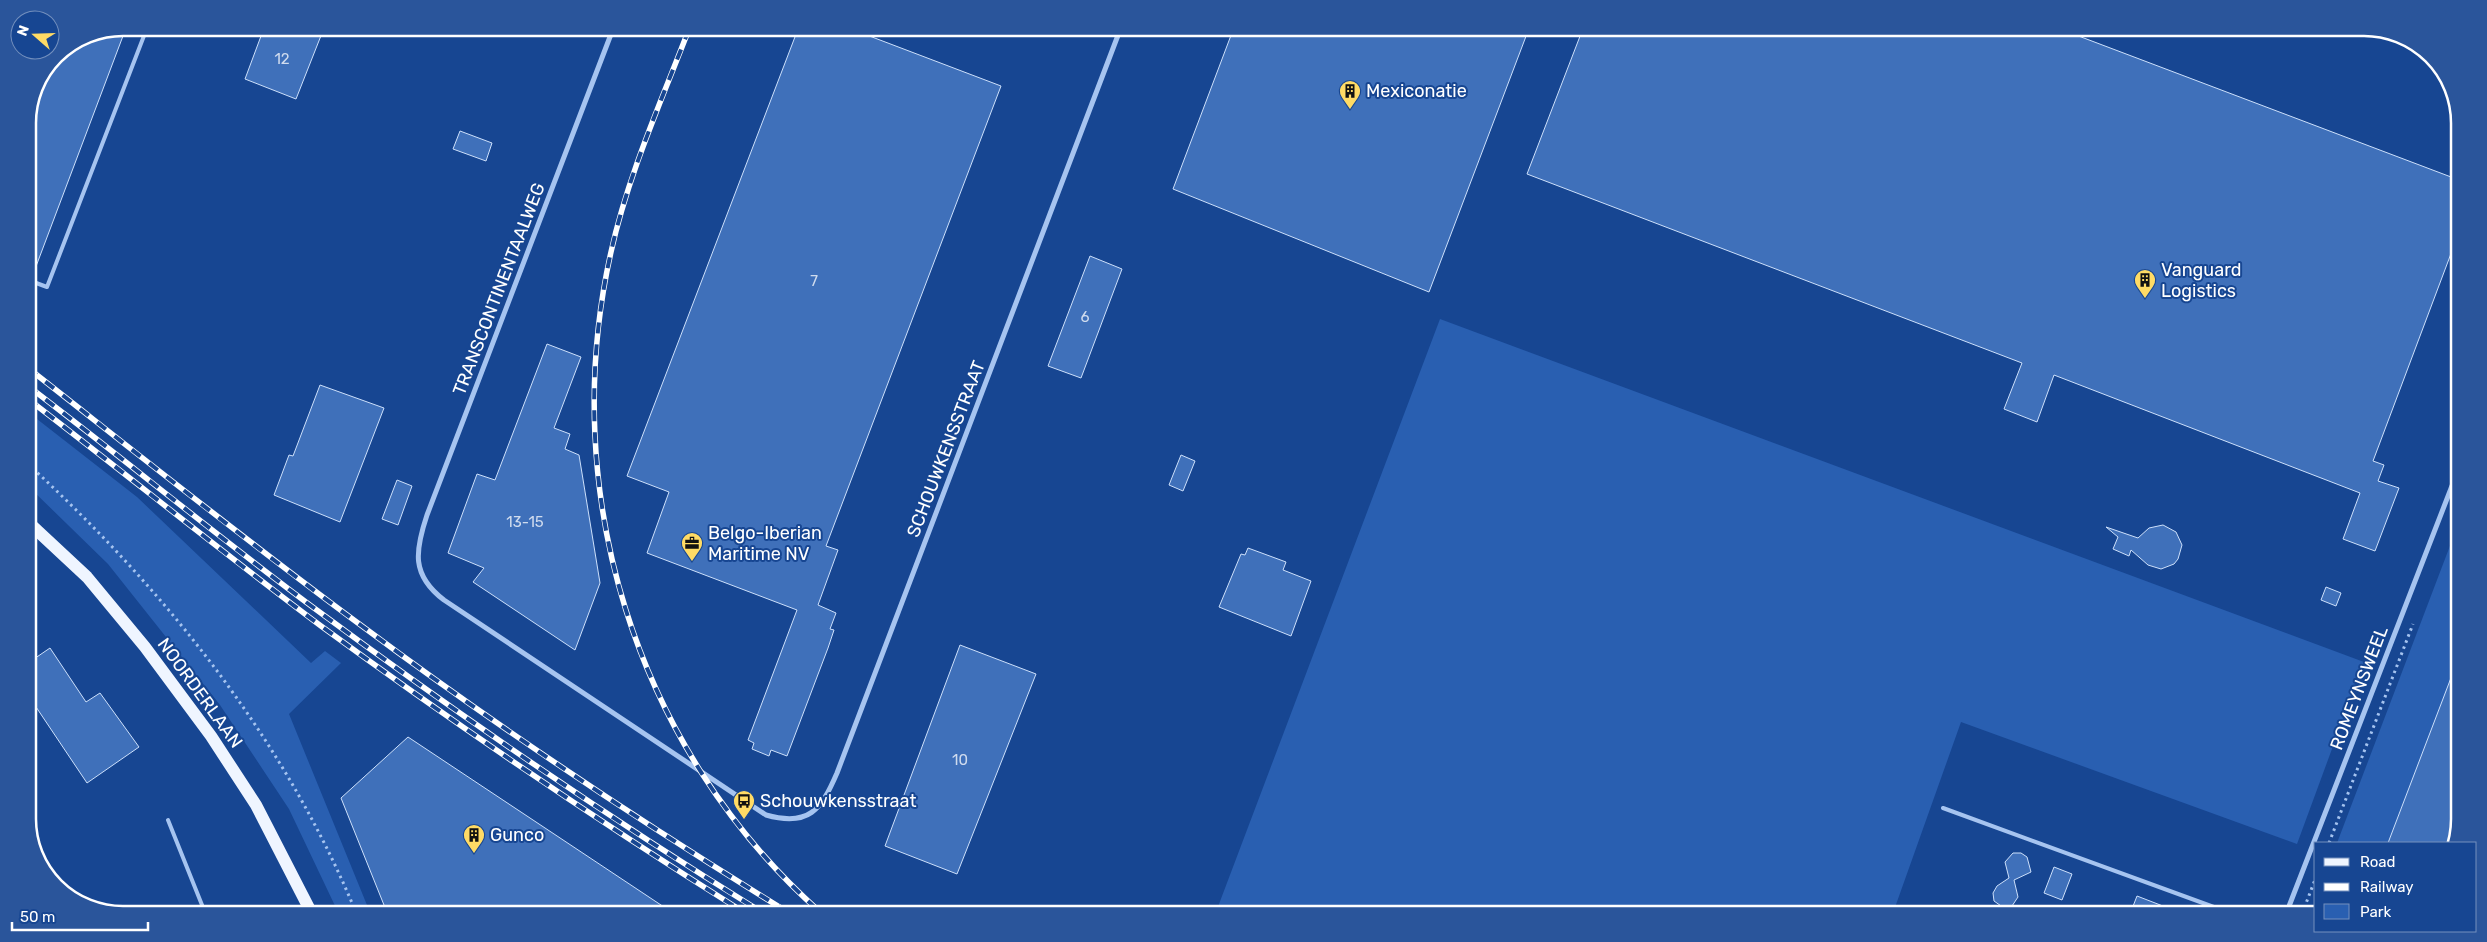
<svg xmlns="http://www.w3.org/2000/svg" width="2487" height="942" font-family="Rubik,sans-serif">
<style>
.green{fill:#295fb1}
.building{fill:#3f70ba;stroke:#cde0fb}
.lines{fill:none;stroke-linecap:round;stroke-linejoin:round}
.path{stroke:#a6c4f0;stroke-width:3;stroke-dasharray:2.5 4;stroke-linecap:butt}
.service{stroke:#a6c4f0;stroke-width:4}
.minor{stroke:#a6c4f0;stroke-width:5}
.primary{stroke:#eff5ff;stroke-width:12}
.rail-casing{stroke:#fff;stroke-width:5.5}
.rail{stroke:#174692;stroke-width:4;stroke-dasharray:11;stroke-linecap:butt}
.labels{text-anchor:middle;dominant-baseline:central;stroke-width:4;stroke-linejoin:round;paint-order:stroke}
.number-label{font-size:15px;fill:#cfdbee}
.poi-label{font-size:18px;fill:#fff;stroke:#174692;text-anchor:start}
.street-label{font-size:18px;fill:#fff;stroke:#174692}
.rim{fill:none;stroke:#fff;stroke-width:2.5}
</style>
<rect width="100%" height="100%" fill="#174692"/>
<!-- green -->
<path class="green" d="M1440,319L2364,662L2297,844L1961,722L1893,913L1216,912Z
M28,412L137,497L311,663L325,651L341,663L289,714L369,910H337L289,809L220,705L108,564L28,486Z
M2456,530V666L2388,843H2337Z"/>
<!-- building -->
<path class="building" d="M126,28L32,277L28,276V117L56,55L87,35Z
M264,28H324L296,99L245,79Z
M798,29H851L1001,86L826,546L838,550L818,605L836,613L830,629L834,630L828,648L787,756L771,750L769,756L752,749L754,743L748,740L797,610L647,553L669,492L627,476Z
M1233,30L1528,31L1429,292L1173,189Z
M1582,31L2068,32L2459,180L2458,235L2373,461L2384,465L2378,481L2399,488L2375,551L2343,539L2360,493L2054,375L2037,422L2004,409L2022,363L1527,174Z
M460,131L492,143L486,161L453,149Z
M1090,256L1122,269L1081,378L1048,366Z
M547,344L581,357L554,428L570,434L565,449L579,455L600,583L575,650L473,582L484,568L448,553L477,474L495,480Z
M320,385L384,408L340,522L274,495L289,455L293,456Z
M1181,455L1195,461L1183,491L1169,485Z
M397,480L412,486L398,525L382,519Z
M2163,525L2176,532L2182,545L2178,559L2174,564L2161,569L2148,565L2131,550L2129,556L2113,549L2118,537L2106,527L2138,538L2149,528Z
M1248,548L1286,562L1283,570L1311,581L1291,636L1219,607L1241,554L1245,555Z
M2326,587L2341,593L2336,606L2321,600Z
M960,645L1036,674L957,874L885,846Z
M50,648L86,702L100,693L139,747L87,783L28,695V663Z
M2454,670V843H2388Z
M408,737L670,911L386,910L341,798Z
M2013,853H2021L2027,857L2031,872L2014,880L2018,897L2012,906L2004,908L1994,901L1993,893L1997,886L2009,878L2005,862Z
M2054,867L2072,874L2062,900L2044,893Z
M2137,896L2181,913V914H2130Z"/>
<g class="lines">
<!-- path -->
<path class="path" d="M28,464C165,590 283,737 355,910
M2329,843L2413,624
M2302,914L2316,877"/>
<!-- service -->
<path class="service" d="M28,280L47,287L147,28
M1943,808L2233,914
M168,820L204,910"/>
<!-- minor -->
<path class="minor" d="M613,29L427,515C415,551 411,575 444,600L766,815C809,827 821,810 837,773L1120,30
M2286,914L2457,473"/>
<!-- primary -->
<path class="primary" d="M28,522L87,577L145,647L211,736L256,805L310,910"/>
<!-- rail casing -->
<g class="rail-casing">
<path id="rail" d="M689,29C661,102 628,175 611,252C557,491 635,747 819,911
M28,368C139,455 249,543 362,626C499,728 641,822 786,911
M28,386C124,459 217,536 314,608C459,715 607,817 760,911
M28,399C126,474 222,552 321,626C458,726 598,821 742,911"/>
</g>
<!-- rail -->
<use href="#rail" class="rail"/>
</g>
<!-- icons -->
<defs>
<g id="building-pin" transform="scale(1.125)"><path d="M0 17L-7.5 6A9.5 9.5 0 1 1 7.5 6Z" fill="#ffdb65" stroke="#174692"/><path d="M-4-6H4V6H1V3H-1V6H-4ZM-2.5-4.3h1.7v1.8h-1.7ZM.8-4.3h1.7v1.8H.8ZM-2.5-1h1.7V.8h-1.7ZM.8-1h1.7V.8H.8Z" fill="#111"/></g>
<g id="office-pin" transform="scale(1.125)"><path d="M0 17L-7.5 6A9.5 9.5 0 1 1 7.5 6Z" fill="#ffdb65" stroke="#174692"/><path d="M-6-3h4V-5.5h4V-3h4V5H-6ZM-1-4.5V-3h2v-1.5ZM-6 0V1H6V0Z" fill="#111"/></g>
<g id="bus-pin" transform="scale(1.125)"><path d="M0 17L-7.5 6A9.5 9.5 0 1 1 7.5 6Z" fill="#ffdb65" stroke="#174692"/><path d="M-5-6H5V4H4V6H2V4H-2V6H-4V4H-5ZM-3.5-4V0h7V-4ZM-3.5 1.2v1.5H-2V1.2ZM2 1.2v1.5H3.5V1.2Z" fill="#111"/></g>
</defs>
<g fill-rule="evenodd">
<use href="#building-pin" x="1350" y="91"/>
<use href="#building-pin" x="2145" y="280"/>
<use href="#office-pin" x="692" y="543"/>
<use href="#bus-pin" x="744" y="801"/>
<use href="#building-pin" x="474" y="835"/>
</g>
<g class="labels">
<!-- number labels -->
<g class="number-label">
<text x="282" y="59">12</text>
<text x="814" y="281">7</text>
<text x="1085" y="317">6</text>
<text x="525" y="522">13-15</text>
<text x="960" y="760">10</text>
</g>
<!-- poi labels -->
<g class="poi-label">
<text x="1366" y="91">Mexiconatie</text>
<text x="2161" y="270">Vanguard<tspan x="2161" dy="21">Logistics</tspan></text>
<text x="708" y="533">Belgo-Iberian<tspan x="708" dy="21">Maritime NV</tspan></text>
<text x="760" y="801">Schouwkensstraat</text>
<text x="490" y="835">Gunco</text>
</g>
<!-- street labels -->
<g class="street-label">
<text transform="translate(499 289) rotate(-69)">TRANSCONTINENTAALWEG</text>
<text transform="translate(946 449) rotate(-69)">SCHOUWKENSSTRAAT</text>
<text transform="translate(2359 688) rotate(-69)">ROMEYNSWEEL</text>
<text transform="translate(200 693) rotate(54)">NOORDERLAAN</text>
</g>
</g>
<!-- crop -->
<path d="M0 0H2487V942H0ZM123 36H2364A87 87 0 0 1 2451 123V819A87 87 0 0 1 2364 906H123A87 87 0 0 1 36 819V123A87 87 0 0 1 123 36Z" fill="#2a559b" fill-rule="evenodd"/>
<path class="rim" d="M123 36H2364A87 87 0 0 1 2451 123V819A87 87 0 0 1 2364 906H123A87 87 0 0 1 36 819V123A87 87 0 0 1 123 36Z"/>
<!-- legend -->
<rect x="2314" y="842" width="162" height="90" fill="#174692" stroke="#7490be"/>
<rect x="2324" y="858" width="25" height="8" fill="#eff5ff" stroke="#7490be"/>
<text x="2360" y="867" font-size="15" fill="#ffffff">Road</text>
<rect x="2324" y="883" width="25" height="8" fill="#ffffff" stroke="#7490be"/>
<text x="2360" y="892" font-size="15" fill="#ffffff">Railway</text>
<rect x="2324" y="904" width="25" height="15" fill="#295fb1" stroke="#7490be"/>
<text x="2360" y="917" font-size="15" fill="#ffffff">Park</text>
<!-- north arrow -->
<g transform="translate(35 35) rotate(290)"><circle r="24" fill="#174692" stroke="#7490be"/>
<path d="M0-4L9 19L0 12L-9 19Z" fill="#ffdb65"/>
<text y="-8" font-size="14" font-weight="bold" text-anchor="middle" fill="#ffffff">N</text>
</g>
<!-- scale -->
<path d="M12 922v8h136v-8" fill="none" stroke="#ffffff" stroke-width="2.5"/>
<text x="20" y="922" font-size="15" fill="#ffffff" stroke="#174692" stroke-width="4" paint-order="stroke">50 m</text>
</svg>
